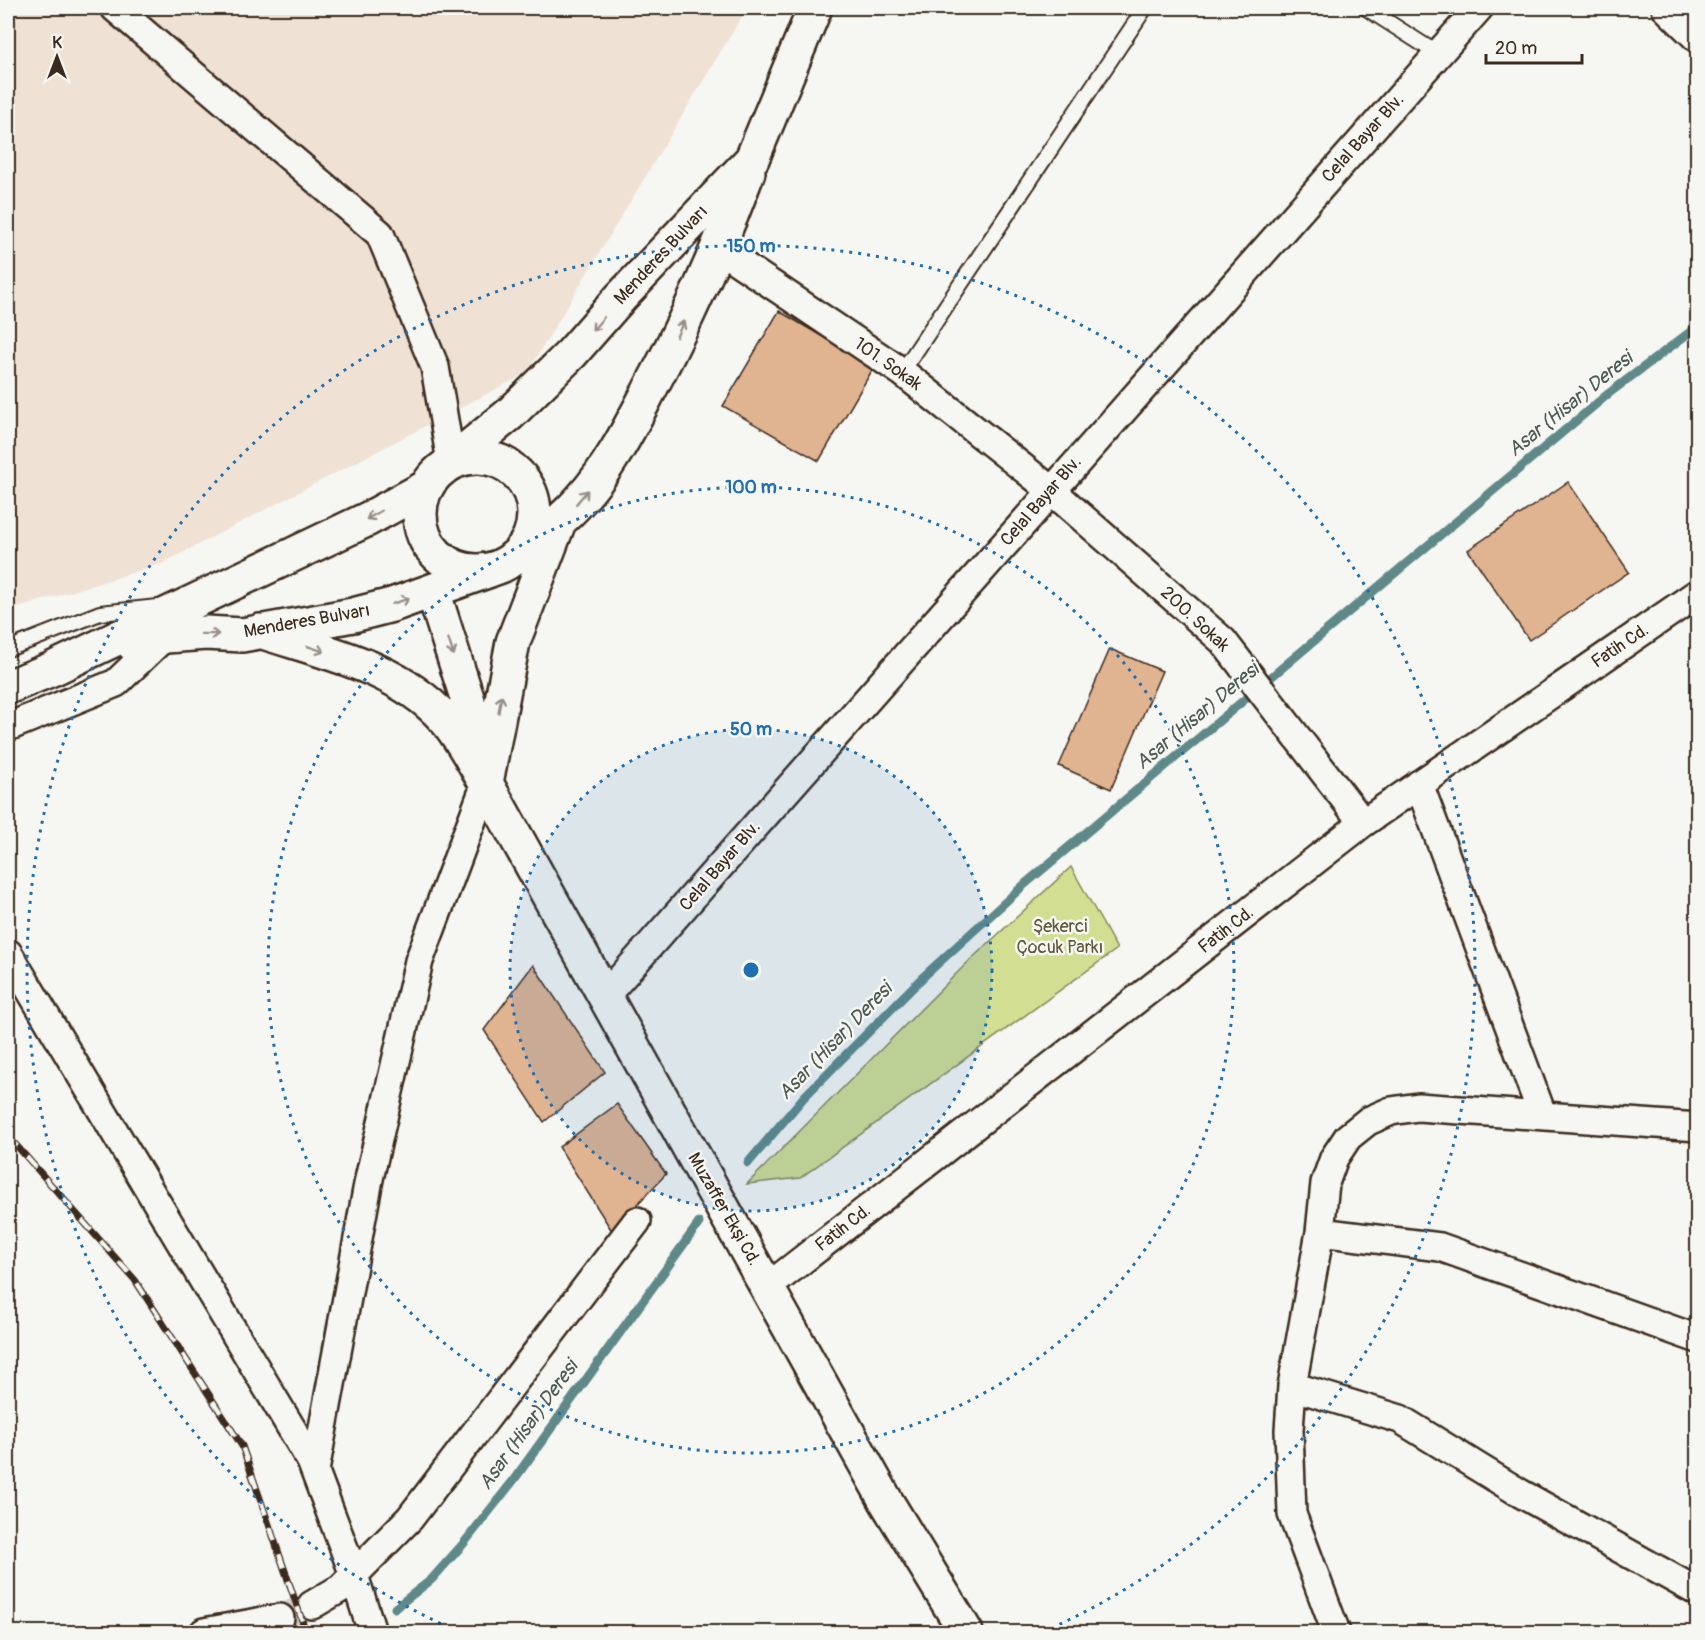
<svg xmlns="http://www.w3.org/2000/svg" width="1705" height="1640" font-family="Pangolin,sans-serif">
<style>
.built{fill:#efe2d5}
.green{fill:#d2df92;stroke:#868458;stroke-width:1.5}
.lines{fill:none;stroke-linecap:round;stroke-linejoin:round}
.stream{stroke:#5e8988;stroke-width:9}
.building{fill:#e0b391;stroke:#3b2a1e;stroke-width:1.5}
.street-tunnel{stroke:#d1cdc8;stroke-width:27;stroke-dasharray:27 14;stroke-linecap:butt}
.lane-casing{stroke:#3b2a1e;stroke-width:18}
.street-casing{stroke:#3b2a1e;stroke-width:32}
.secondary-casing{stroke:#3b2a1e;stroke-width:38}
.lane{stroke:#f6f6f2;stroke-width:14}
.street{stroke:#f6f6f2;stroke-width:27}
.secondary{stroke:#f6f6f2;stroke-width:33}
.rail-casing{stroke:#3b2a1e;stroke-width:7}
.rail{stroke:#f6f6f2;stroke-width:4.5;stroke-dasharray:14;stroke-linecap:butt}
.oneway{stroke:#989088}
.ring{fill:none;stroke:#1f6fb2;stroke-width:3;stroke-dasharray:3 6}
.labels{text-anchor:middle;dominant-baseline:central;stroke-width:5;stroke-linejoin:round;paint-order:stroke}
.street-label{font-size:18px;fill:#3b2a1e;stroke:#f6f6f2}
.park-label{font-size:18px;fill:#61573b;stroke:#f6f6f2}
.water-label{font-size:20px;font-style:italic;fill:#4d5953;stroke:#f6f6f2}
.centre{fill:#1f6fb2;stroke:#f6f6f2;stroke-width:3}
.ring-label{font-size:18px;text-anchor:middle;font-weight:bold;fill:#1f6fb2;stroke:#f6f6f2;stroke-width:5;stroke-linejoin:round;paint-order:stroke}
</style>
<rect width="100%" height="100%" fill="#f6f6f2"/>
<filter id="ink" filterUnits="userSpaceOnUse"><feTurbulence type="fractalNoise" baseFrequency=".0167" numOctaves="2"/><feDisplacementMap in="SourceGraphic" scale="12" xChannelSelector="R" yChannelSelector="G"/><feConvolveMatrix kernelMatrix="1 2 1 2 8 2 1 2 1" color-interpolation-filters="sRGB"/></filter>
<g filter="url(#ink)">
<!-- built -->
<path class="built" d="M8,8H747L527,373L161,564L8,611Z"/>
<!-- green -->
<path class="green" d="M1071,867L1117,949L800,1178L747,1184L968,962Z"/>
<g class="lines">
<!-- stream -->
<path class="stream" d="M748,1163L804,1097L923,977L1025,884L1608,394L1698,326
M395,1608L431,1580L464,1543L513,1481L699,1223"/>
</g>
<!-- building -->
<path class="building" d="M779,311L874,367L819,461L723,406Z
M1568,482L1629,572L1529,640L1468,550Z
M1110,649L1162,671L1111,789L1059,766Z
M533,965L605,1072L544,1122L484,1030Z
M617,1104L666,1174L612,1231L559,1147Z"/>
<g class="lines">
<!-- street-tunnel -->
<path class="street-tunnel" d="M280,1618L312,1605"/>
<!-- lane casing -->
<g class="lane-casing">
<path id="lane" d="M1366,8L1438,54
M902,372L1145,8
M8,649L100,613L158,607"/>
</g>
<!-- street casing -->
<g class="street-casing">
<path id="street" d="M115,8L380,234L435,367L451,462
M1666,8L1698,39
M719,249L902,372L1051,490L1223,641L1363,823
M8,727L116,683L165,636
M1419,784L1542,1114
M8,953L311,1461L354,1575L372,1632
M605,996L1479,8
M1320,1232L1440,1247L1698,1339
M769,1286L1363,823L1698,593
M1292,1386L1400,1419L1520,1493L1698,1592
M315,1471L369,1179L419,961L486,783
M312,1605L341,1588L410,1518L637,1221
M204,1632L280,1618
M1336,1632L1292,1514L1289,1430L1292,1386L1320,1232L1325,1183L1334,1158L1348,1137L1368,1121L1391,1111L1418,1107L1698,1127"/>
</g>
<!-- secondary casing -->
<g class="secondary-casing">
<path id="secondary" d="M420 514a57 57 0 1 1 114 0a57 57 0 1 1-114 0Z
M451,462L510,414L572,353L621,297L752,159L815,8
M523,549C544,534 564,519 581,499C610,467 629,429 649,391C687,320 720,247 748,172
M433,591L468,701L481,760
M260,631C324,652 396,666 444,718C461,736 473,762 486,783L886,1501L966,1632
M134,645L166,636L206,633L242,635L353,615L392,605L490,570
M8,687L52,669L368,519L425,488
M486,783L513,642L559,522"/>
</g>
<!-- lane -->
<use href="#lane" class="lane"/>
<!-- street -->
<use href="#street" class="street"/>
<!-- secondary -->
<use href="#secondary" class="secondary"/>
<!-- rail casing -->
<g class="rail-casing">
<path id="rail" d="M8,1136L135,1280L242,1446L306,1632"/>
</g>
<!-- rail -->
<use href="#rail" class="rail"/>
</g>
<!-- one-way arrows -->
<defs><path id="oneway-shaft" d="M-6 0H5M1.5-3L5.5 0L1.5 3" fill="none" stroke-width="1.6" stroke-linecap="round" stroke-linejoin="round" transform="scale(1.5)"/></defs>
<g class="oneway">
<use href="#oneway-shaft" transform="translate(598 324) rotate(131)"/>
<use href="#oneway-shaft" transform="translate(680 329) rotate(-65)"/>
<use href="#oneway-shaft" transform="translate(582 497) rotate(-50)"/>
<use href="#oneway-shaft" transform="translate(374 515) rotate(150)"/>
<use href="#oneway-shaft" transform="translate(401 601) rotate(-18)"/>
<use href="#oneway-shaft" transform="translate(210 634) rotate(1)"/>
<use href="#oneway-shaft" transform="translate(451 647) rotate(72)"/>
<use href="#oneway-shaft" transform="translate(316 649) rotate(18)"/>
<use href="#oneway-shaft" transform="translate(500 704) rotate(-80)"/>
</g>
</g>
<!-- distance rings -->
<circle cx="751" cy="970" r="241" fill="#1f6fb2" fill-opacity=".12"/>
<g class="ring">
<circle cx="751" cy="970" r="241"/>
<circle cx="751" cy="970" r="483"/>
<path d="M457 1631A724 724 0 1 1 1045 1631"/>
</g>
<g class="labels">
<!-- street labels -->
<g class="street-label">
<text transform="translate(1363 138) rotate(-48)">Celal Bayar Blv.</text>
<text transform="translate(661 255) rotate(-47)">Menderes Bulvarı</text>
<text transform="translate(888 364) rotate(35)">101. Sokak</text>
<text transform="translate(1041 501) rotate(-49)">Celal Bayar Blv.</text>
<text transform="translate(1195 619) rotate(43)">200. Sokak</text>
<text transform="translate(307 621) rotate(-10)">Menderes Bulvarı</text>
<text transform="translate(1620 646) rotate(-34)">Fatih Cd.</text>
<text transform="translate(720 866) rotate(-49)">Celal Bayar Blv.</text>
<text transform="translate(1226 930) rotate(-38)">Fatih Cd.</text>
<text transform="translate(724 1209) rotate(60)">Muzaffer Ekşi Cd.</text>
<text transform="translate(843 1228) rotate(-38)">Fatih Cd.</text>
</g>
<!-- park labels -->
<g class="park-label">
<text x="1060" y="926">Şekerci<tspan x="1060" dy="21">Çocuk Parkı</tspan></text>
</g>
<!-- water labels -->
<g class="water-label">
<text transform="translate(1570 404) rotate(-39)">Asar (Hisar) Deresi</text>
<text transform="translate(1197 716) rotate(-40)">Asar (Hisar) Deresi</text>
<text transform="translate(835 1041) rotate(-46)">Asar (Hisar) Deresi</text>
<text transform="translate(528 1425) rotate(-54)">Asar (Hisar) Deresi</text>
</g>
</g>
<circle cx="751" cy="970" r="9" class="centre"/>
<g class="ring-label">
<text x="751" y="252">150 m</text>
<text x="751" y="493">100 m</text>
<text x="751" y="735">50 m</text>
</g>
<!-- margin -->
<rect width="1705" height="1640" fill="none" stroke="#f6f6f2" stroke-width="30"/>
<rect x="15" y="15" width="1675" height="1610" fill="none" stroke="#3b2a1e" stroke-width="2" filter="url(#ink)"/>
<!-- north arrow -->
<g transform="translate(57 57)" stroke="#f6f6f2" stroke-width="4.5" paint-order="stroke">
<path d="M0-4.5L10 22L0 15L-10 22Z" fill="#3b2a1e"/>
<text y="-9" font-size="16" font-weight="bold" text-anchor="middle" fill="#3b2a1e">K</text>
</g>
<!-- scale -->
<path d="M1486 54v9h96v-9" fill="none" stroke="#3b2a1e" stroke-width="3"/>
<text x="1495" y="54" font-size="18" fill="#3b2a1e" stroke="#f6f6f2" stroke-width="4.5" paint-order="stroke">20 m</text>
</svg>
